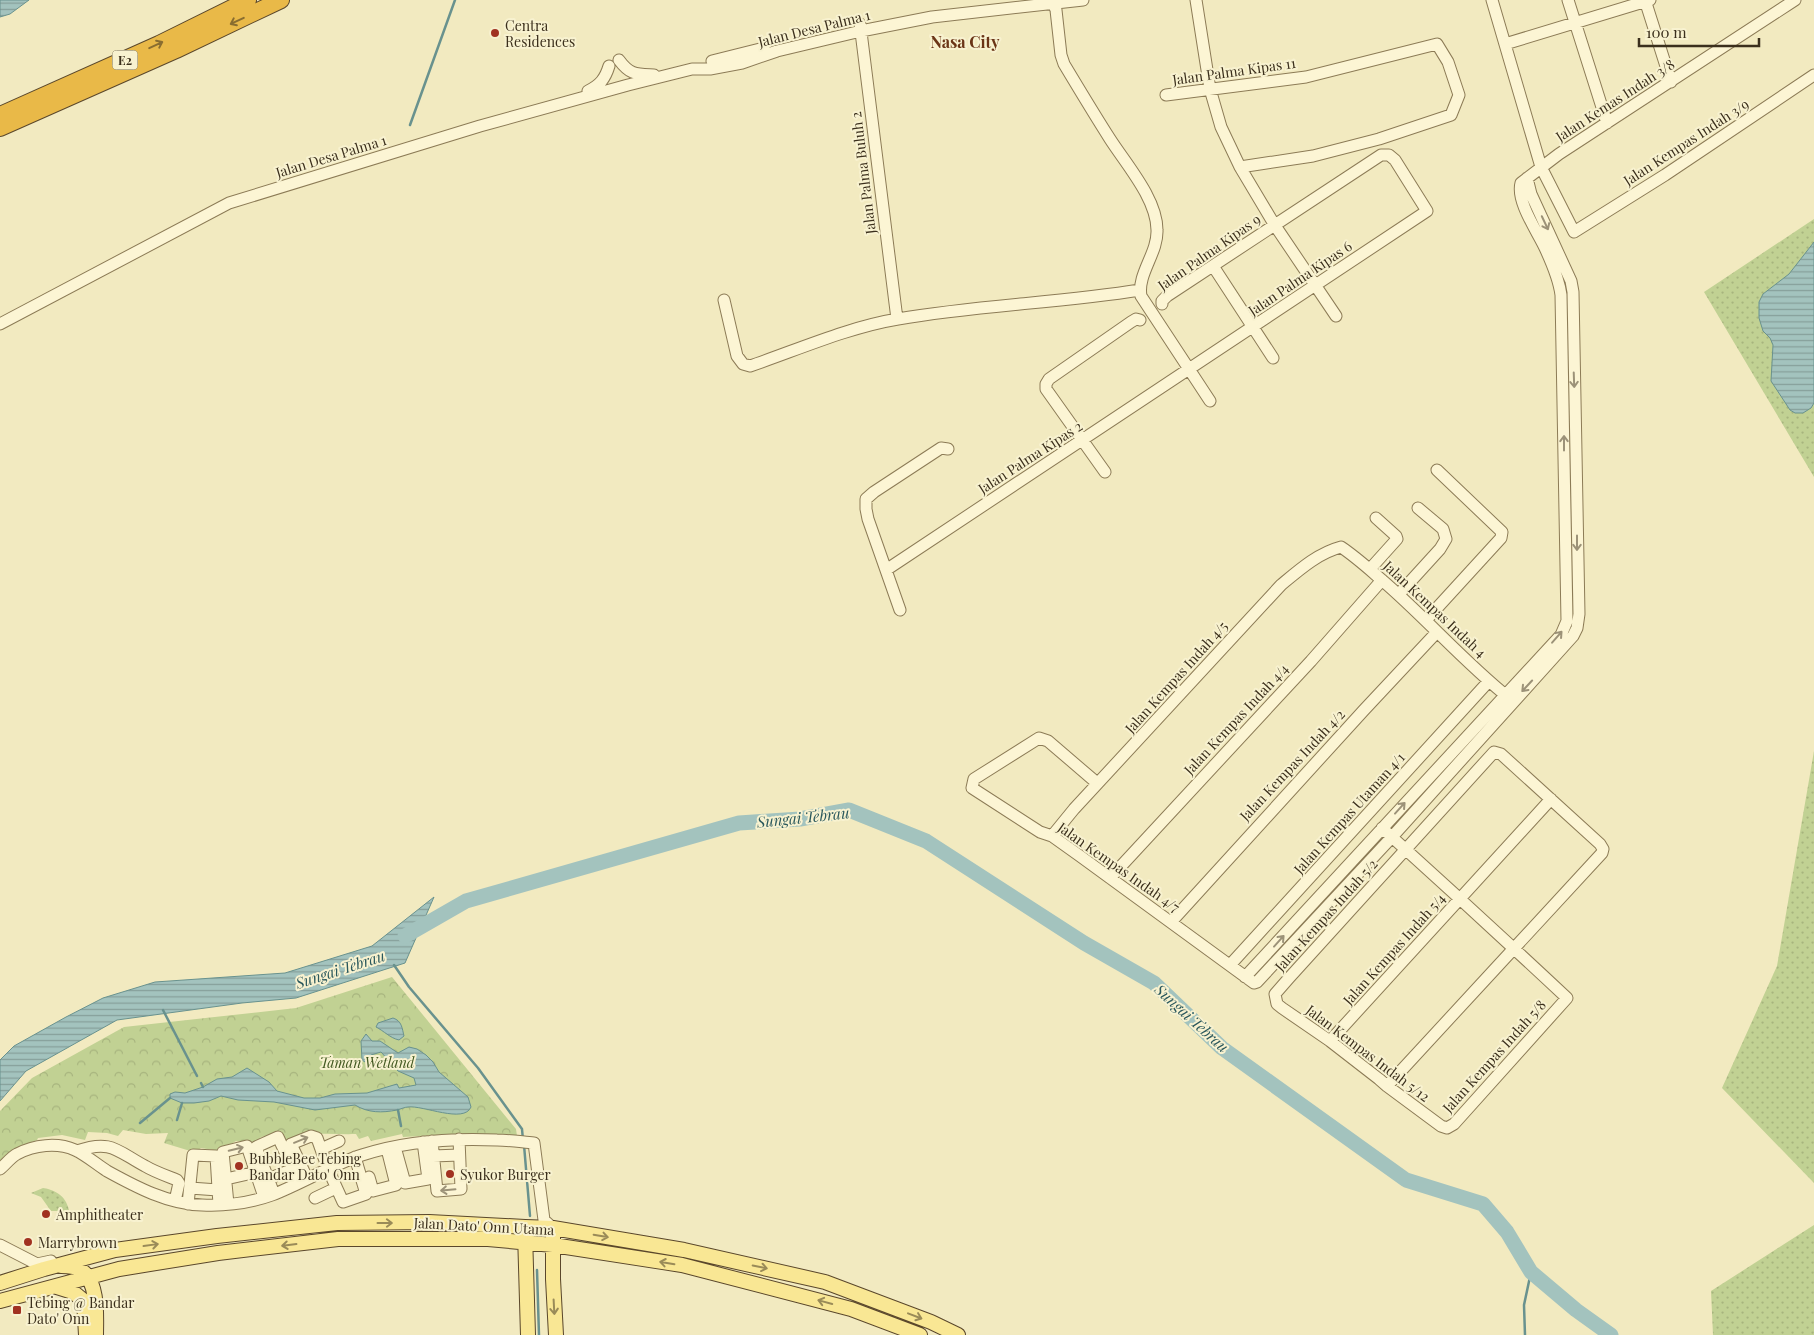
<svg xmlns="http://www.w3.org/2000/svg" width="1814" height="1335" font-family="'Playfair Display',serif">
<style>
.grass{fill:url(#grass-dots)}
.park{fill:url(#park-crowns)}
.water{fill:url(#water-rules);stroke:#69928e}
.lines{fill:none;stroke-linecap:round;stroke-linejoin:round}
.stream{stroke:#69928e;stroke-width:2.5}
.river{stroke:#a3c3be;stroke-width:15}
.minor-casing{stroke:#8c7b56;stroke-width:13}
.major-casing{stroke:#5a472b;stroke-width:16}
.highway-casing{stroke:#5a472b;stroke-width:18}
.minor{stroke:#fcf5d4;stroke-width:11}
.major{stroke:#f9e794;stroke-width:14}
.highway{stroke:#e9b948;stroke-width:16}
.oneway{stroke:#896d30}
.oneway2{stroke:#9c9278}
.oneway3{stroke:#9a8b58}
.poi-dot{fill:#a13221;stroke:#f8f2d0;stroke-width:2}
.labels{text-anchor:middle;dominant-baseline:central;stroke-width:4;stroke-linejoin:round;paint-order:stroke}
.shield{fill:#f8f2d0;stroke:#746a52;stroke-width:1}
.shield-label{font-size:12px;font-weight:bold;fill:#3b2f1c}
.poi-label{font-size:14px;fill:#3b2f1c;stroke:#f8f2d0;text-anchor:start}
.street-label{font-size:14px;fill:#3b2f1c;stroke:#f8f2d0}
.park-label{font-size:14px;font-style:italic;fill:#435921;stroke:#f8f2d0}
.water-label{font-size:15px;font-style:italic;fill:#2a585c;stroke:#f8f2d0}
.quarter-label{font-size:16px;font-weight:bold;fill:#6b3517;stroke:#f8f2d0}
</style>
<defs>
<pattern id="grass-dots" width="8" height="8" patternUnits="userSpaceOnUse" patternTransform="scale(1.25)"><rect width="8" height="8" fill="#c1d193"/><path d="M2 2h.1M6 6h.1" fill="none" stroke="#a7b47e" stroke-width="1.8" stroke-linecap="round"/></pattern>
<pattern id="park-crowns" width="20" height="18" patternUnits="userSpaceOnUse" patternTransform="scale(1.25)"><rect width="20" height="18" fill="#c1d193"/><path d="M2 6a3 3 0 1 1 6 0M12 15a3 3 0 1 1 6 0" fill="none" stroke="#a7b47e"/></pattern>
<pattern id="water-rules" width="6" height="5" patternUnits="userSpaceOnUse" patternTransform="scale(1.25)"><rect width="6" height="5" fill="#a3c3be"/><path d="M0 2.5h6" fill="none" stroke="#869f9a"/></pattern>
</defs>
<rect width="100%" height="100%" fill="#f2eac0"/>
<!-- grass -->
<path class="grass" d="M1814,219V477L1704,292Z
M1814,751V1183L1722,1088L1777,966Z
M43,1188C60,1191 68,1199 70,1216L61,1211H51L41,1197L31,1193Z
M1814,1225V1335H1713L1711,1291Z"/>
<!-- park -->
<path class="park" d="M392,977L516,1129L517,1136L453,1134L403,1137L402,1134L371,1141L368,1136L359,1139L356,1134C331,1135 307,1130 284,1141L279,1133L261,1137L253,1146L250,1143L236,1141L219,1151L201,1148L197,1151L187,1150L164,1143L168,1133L146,1134L123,1130L118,1136L107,1133L88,1132L85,1140L62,1135L38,1138L37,1140L14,1149L0,1161V1111L32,1078L124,1027L296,1008Z"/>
<!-- water -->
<path class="water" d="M0,0H29L10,14L0,17Z
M1814,242V403L1811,408L1803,413H1795L1790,410L1771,381L1773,345L1770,338L1763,331L1759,318V302L1763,294L1789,274Z
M434,897L405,963L296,998L242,1003L117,1020L26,1071L0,1101V1060L14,1046L66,1017L103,998L155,982L285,973L372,946Z
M393,1018C402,1021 402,1028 404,1036L399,1040C390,1038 384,1031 376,1027L378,1023Z
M366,1034L372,1041H380L398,1053L409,1047L417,1049L426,1055L433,1062L439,1072L468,1097L471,1107C464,1124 423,1105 408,1107C405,1107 401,1109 397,1110C382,1113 368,1113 355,1105L315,1110L274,1102L238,1100L221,1096L209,1101L194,1103H182L170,1098V1094L175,1092L185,1093L203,1087L217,1079L232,1077L247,1068L269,1082L277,1091L304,1098H320L335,1094L367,1093L397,1084L399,1088L416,1085L414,1078L398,1071L381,1052L371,1055L365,1062L362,1060L361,1041Z"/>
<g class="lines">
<!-- stream -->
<path class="stream" d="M410,125L455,0
M394,965L409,987L478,1068L522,1129L523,1140
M163,1010L197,1076
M201,1083L203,1087
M398,1110L401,1126
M177,1120L182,1103
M140,1123L170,1098
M524,1145L530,1216
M537,1270L539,1335
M1525,1335L1524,1305L1531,1272"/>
<!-- river -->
<path class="river" d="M405,936L466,901L739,823L800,819L849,810L926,841L1084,943L1154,983L1222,1048L1406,1180L1483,1204L1507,1232L1531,1272L1576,1310L1611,1335"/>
<!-- minor casing -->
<g class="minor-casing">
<path id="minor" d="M1052,0L1056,10L1061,55L1064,64C1079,89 1094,114 1110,139C1126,164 1157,199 1157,230C1158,253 1137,274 1141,296L1210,401
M1196,0L1210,89L1221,127L1240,167L1274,224L1336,316
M1492,0L1541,167L1574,232L1665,175L1814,75
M1568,0L1607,123
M1645,0L1671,82
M860,24L897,319
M1505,44L1650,0
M619,60C630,75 636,74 654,75
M712,61L764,48
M588,91C600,85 605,79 609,66
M1166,95L1306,77L1437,44L1448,62L1459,95L1451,115L1379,139L1313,156L1240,167
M1213,266L1273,358
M724,300L737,356L743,364L750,366C797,350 849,327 898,319C978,305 1060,303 1140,290
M0,324L229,203L480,126L628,85L692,69H710L742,63L777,51L861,31L932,17L1083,0
M1105,472L1046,389V384L1049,379L1131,322L1136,319L1140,320
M1370,569L1397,539L1396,536L1376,518
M886,570L1427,211L1395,160L1389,155H1381L1167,296L1162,301V304
M1399,594L1440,549L1446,539L1443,529L1418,508
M900,610L868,519L866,509V499L874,492L941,448L948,449
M1426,620L1501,538L1502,532L1437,470
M1097,783L1048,741L1039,738L974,779L972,788L1040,832L1052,836L1080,856L1254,983L1257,982L1392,837L1573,636L1577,628L1579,614L1573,292L1571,281L1531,194L1527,178
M1382,828C1444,884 1506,941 1567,998L1454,1124L1447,1128L1441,1126L1387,1086L1379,1079L1330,1041L1282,1008L1277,1004L1275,994L1289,978L1494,752L1501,754L1600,844L1603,849L1602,853C1530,930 1459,1009 1387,1086
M1052,836L1074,809L1281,585C1299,570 1318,553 1341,547C1356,557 1369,569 1383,581C1426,618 1464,662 1509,698
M1110,878L1311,661L1382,580
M1171,922L1364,710L1437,632
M1230,965L1489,681
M1245,977L1561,635L1567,621L1561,295C1559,279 1552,263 1545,248C1537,231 1516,201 1521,183L1559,154L1795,0
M1330,1041L1551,799
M432,1141L437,1191L461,1189L459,1139
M395,1147L405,1183L428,1179L423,1142
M321,1149L339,1141
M77,1151C111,1139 117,1151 145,1166C155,1172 167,1176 177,1180L179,1183L175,1201
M433,1156L459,1155
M0,1169C5,1165 11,1157 17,1154C34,1145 57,1142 75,1150C86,1155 96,1164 107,1171C136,1187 168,1204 202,1205C225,1206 250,1203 272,1195C303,1183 331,1165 362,1155C405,1141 452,1138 497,1140C509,1140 522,1142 534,1143L544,1220L553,1228
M369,1177L373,1191L396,1185L387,1149
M307,1178L291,1144L311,1136L317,1138L328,1169L343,1202L366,1194L355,1157
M226,1179L256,1172
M268,1179L293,1169
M190,1188L218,1190
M274,1194L256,1147L278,1137L299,1182
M315,1198L336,1188
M188,1204L193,1155L216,1156L219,1205
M228,1204L223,1152L247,1146L264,1197
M0,1245L37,1264L51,1261"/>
</g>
<!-- major casing -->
<g class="major-casing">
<path id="major" d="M525,1233L528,1335
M553,1237V1279L556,1335
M61,1266C68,1266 75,1266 81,1270C99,1282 96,1317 96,1335
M0,1283L44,1269L115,1250L217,1236L337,1223L429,1222L525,1227L553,1228L684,1250L825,1282L931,1322L958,1335
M57,1287L73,1292L84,1301L86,1335
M0,1301L119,1269L218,1253L338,1239H488L553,1245L682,1265L851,1309L920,1335"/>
</g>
<!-- highway casing -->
<g class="highway-casing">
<path id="highway" d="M0,115L159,44L248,0
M0,128L176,50L281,0"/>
</g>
<!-- minor -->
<use href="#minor" class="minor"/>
<!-- major -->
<use href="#major" class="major"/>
<!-- highway -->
<use href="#highway" class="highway"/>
</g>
<!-- one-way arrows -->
<defs><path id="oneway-shaft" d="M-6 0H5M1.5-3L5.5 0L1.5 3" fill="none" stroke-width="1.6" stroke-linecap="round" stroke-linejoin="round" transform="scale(1.25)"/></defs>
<g class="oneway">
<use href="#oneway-shaft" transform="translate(237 21) rotate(155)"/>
<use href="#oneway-shaft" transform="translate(156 45) rotate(-25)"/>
</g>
<g class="oneway2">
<use href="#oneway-shaft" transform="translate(1545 223) rotate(65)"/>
<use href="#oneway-shaft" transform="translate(1574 380) rotate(88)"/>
<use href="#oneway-shaft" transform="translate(1564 443) rotate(-90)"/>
<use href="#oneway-shaft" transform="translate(1577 543) rotate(90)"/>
<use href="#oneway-shaft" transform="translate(1557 637) rotate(-49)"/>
<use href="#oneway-shaft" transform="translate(1527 686) rotate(133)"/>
<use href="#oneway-shaft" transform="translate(1400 808) rotate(-48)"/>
<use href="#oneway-shaft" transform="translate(1279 941) rotate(-48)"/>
<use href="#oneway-shaft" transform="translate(301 1140) rotate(-22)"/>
<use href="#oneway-shaft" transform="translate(236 1149) rotate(-13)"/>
<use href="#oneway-shaft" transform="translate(448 1190) rotate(175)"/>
</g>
<g class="oneway3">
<use href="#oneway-shaft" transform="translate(385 1223)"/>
<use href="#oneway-shaft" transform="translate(601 1236) rotate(10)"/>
<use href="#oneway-shaft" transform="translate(151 1245) rotate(-8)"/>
<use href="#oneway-shaft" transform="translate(289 1245) rotate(173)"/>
<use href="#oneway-shaft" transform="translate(667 1263) rotate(-171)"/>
<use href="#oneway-shaft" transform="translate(760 1267) rotate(12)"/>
<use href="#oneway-shaft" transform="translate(825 1302) rotate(-165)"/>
<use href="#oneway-shaft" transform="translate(554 1307) rotate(87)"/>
<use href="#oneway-shaft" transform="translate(915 1316) rotate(21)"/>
</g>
<!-- markers -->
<g class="poi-dot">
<circle cx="495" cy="33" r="5"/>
<circle cx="239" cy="1166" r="5"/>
<circle cx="450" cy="1174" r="5"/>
<circle cx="46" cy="1214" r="5"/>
<circle cx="28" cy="1242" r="5"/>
<rect x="12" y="1305" width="10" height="10" rx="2.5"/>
</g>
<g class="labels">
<!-- shield labels -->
<rect class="shield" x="112.5" y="50.5" width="25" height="19" rx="4"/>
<g class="shield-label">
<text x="125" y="60">E2</text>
</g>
<!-- poi labels -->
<g class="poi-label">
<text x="505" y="25">Centra<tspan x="505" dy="16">Residences</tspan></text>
<text x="249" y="1158">BubbleBee Tebing<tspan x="249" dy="16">Bandar Dato' Onn</tspan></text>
<text x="460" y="1174">Syukor Burger</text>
<text x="56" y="1214">Amphitheater</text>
<text x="38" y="1242">Marrybrown</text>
<text x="27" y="1302">Tebing @ Bandar<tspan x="27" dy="16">Dato' Onn</tspan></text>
</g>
<!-- street labels -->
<g class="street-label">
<text transform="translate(814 28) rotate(-14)">Jalan Desa Palma 1</text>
<text transform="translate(1234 71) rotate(-8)">Jalan Palma Kipas 11</text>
<text transform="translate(1615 100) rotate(-33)">Jalan Kemas Indah 3/8</text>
<text transform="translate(1686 142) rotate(-33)">Jalan Kempas Indah 3/9</text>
<text transform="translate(331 156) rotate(-17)">Jalan Desa Palma 1</text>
<text transform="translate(863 173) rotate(-97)">Jalan Palma Buluh 2</text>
<text transform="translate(1209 252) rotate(-35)">Jalan Palma Kipas 9</text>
<text transform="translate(1300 278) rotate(-34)">Jalan Palma Kipas 6</text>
<text transform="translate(1030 457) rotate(-33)">Jalan Palma Kipas 2</text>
<text transform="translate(1435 609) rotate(43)">Jalan Kempas Indah 4</text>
<text transform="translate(1176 677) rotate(-48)">Jalan Kempas Indah 4/5</text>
<text transform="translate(1236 719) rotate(-47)">Jalan Kempas Indah 4/4</text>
<text transform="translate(1292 765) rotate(-47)">Jalan Kempas Indah 4/2</text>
<text transform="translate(1349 813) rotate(-48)">Jalan Kempas Utaman 4/1</text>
<text transform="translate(1119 867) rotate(35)">Jalan Kempas Indah 4/7</text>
<text transform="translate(1326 915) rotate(-48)">Jalan Kempas Indah 5/2</text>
<text transform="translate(1394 949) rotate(-48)">Jalan Kempas Indah 5/4</text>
<text transform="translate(1368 1053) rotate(37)">Jalan Kempas Indah 5/12</text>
<text transform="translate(1494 1056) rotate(-48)">Jalan Kempas Indah 5/8</text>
<text transform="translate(484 1226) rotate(3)">Jalan Dato' Onn Utama</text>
</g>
<!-- park labels -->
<g class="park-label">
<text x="367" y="1062">Taman Wetland</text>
</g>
<!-- water labels -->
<g class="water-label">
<text transform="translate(803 817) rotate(-6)">Sungai Tebrau</text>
<text transform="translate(340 969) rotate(-18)">Sungai Tebrau</text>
<text transform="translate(1192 1018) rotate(42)">Sungai Tebrau</text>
</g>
<!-- quarter labels -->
<g class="quarter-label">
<text x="965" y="41">Nasa City</text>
</g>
</g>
<!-- scale -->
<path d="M1639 38v8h120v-8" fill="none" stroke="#3b2f1c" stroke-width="2.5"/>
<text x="1646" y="38" font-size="15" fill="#3b2f1c" stroke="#f8f2d0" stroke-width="4" paint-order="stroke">100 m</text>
</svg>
